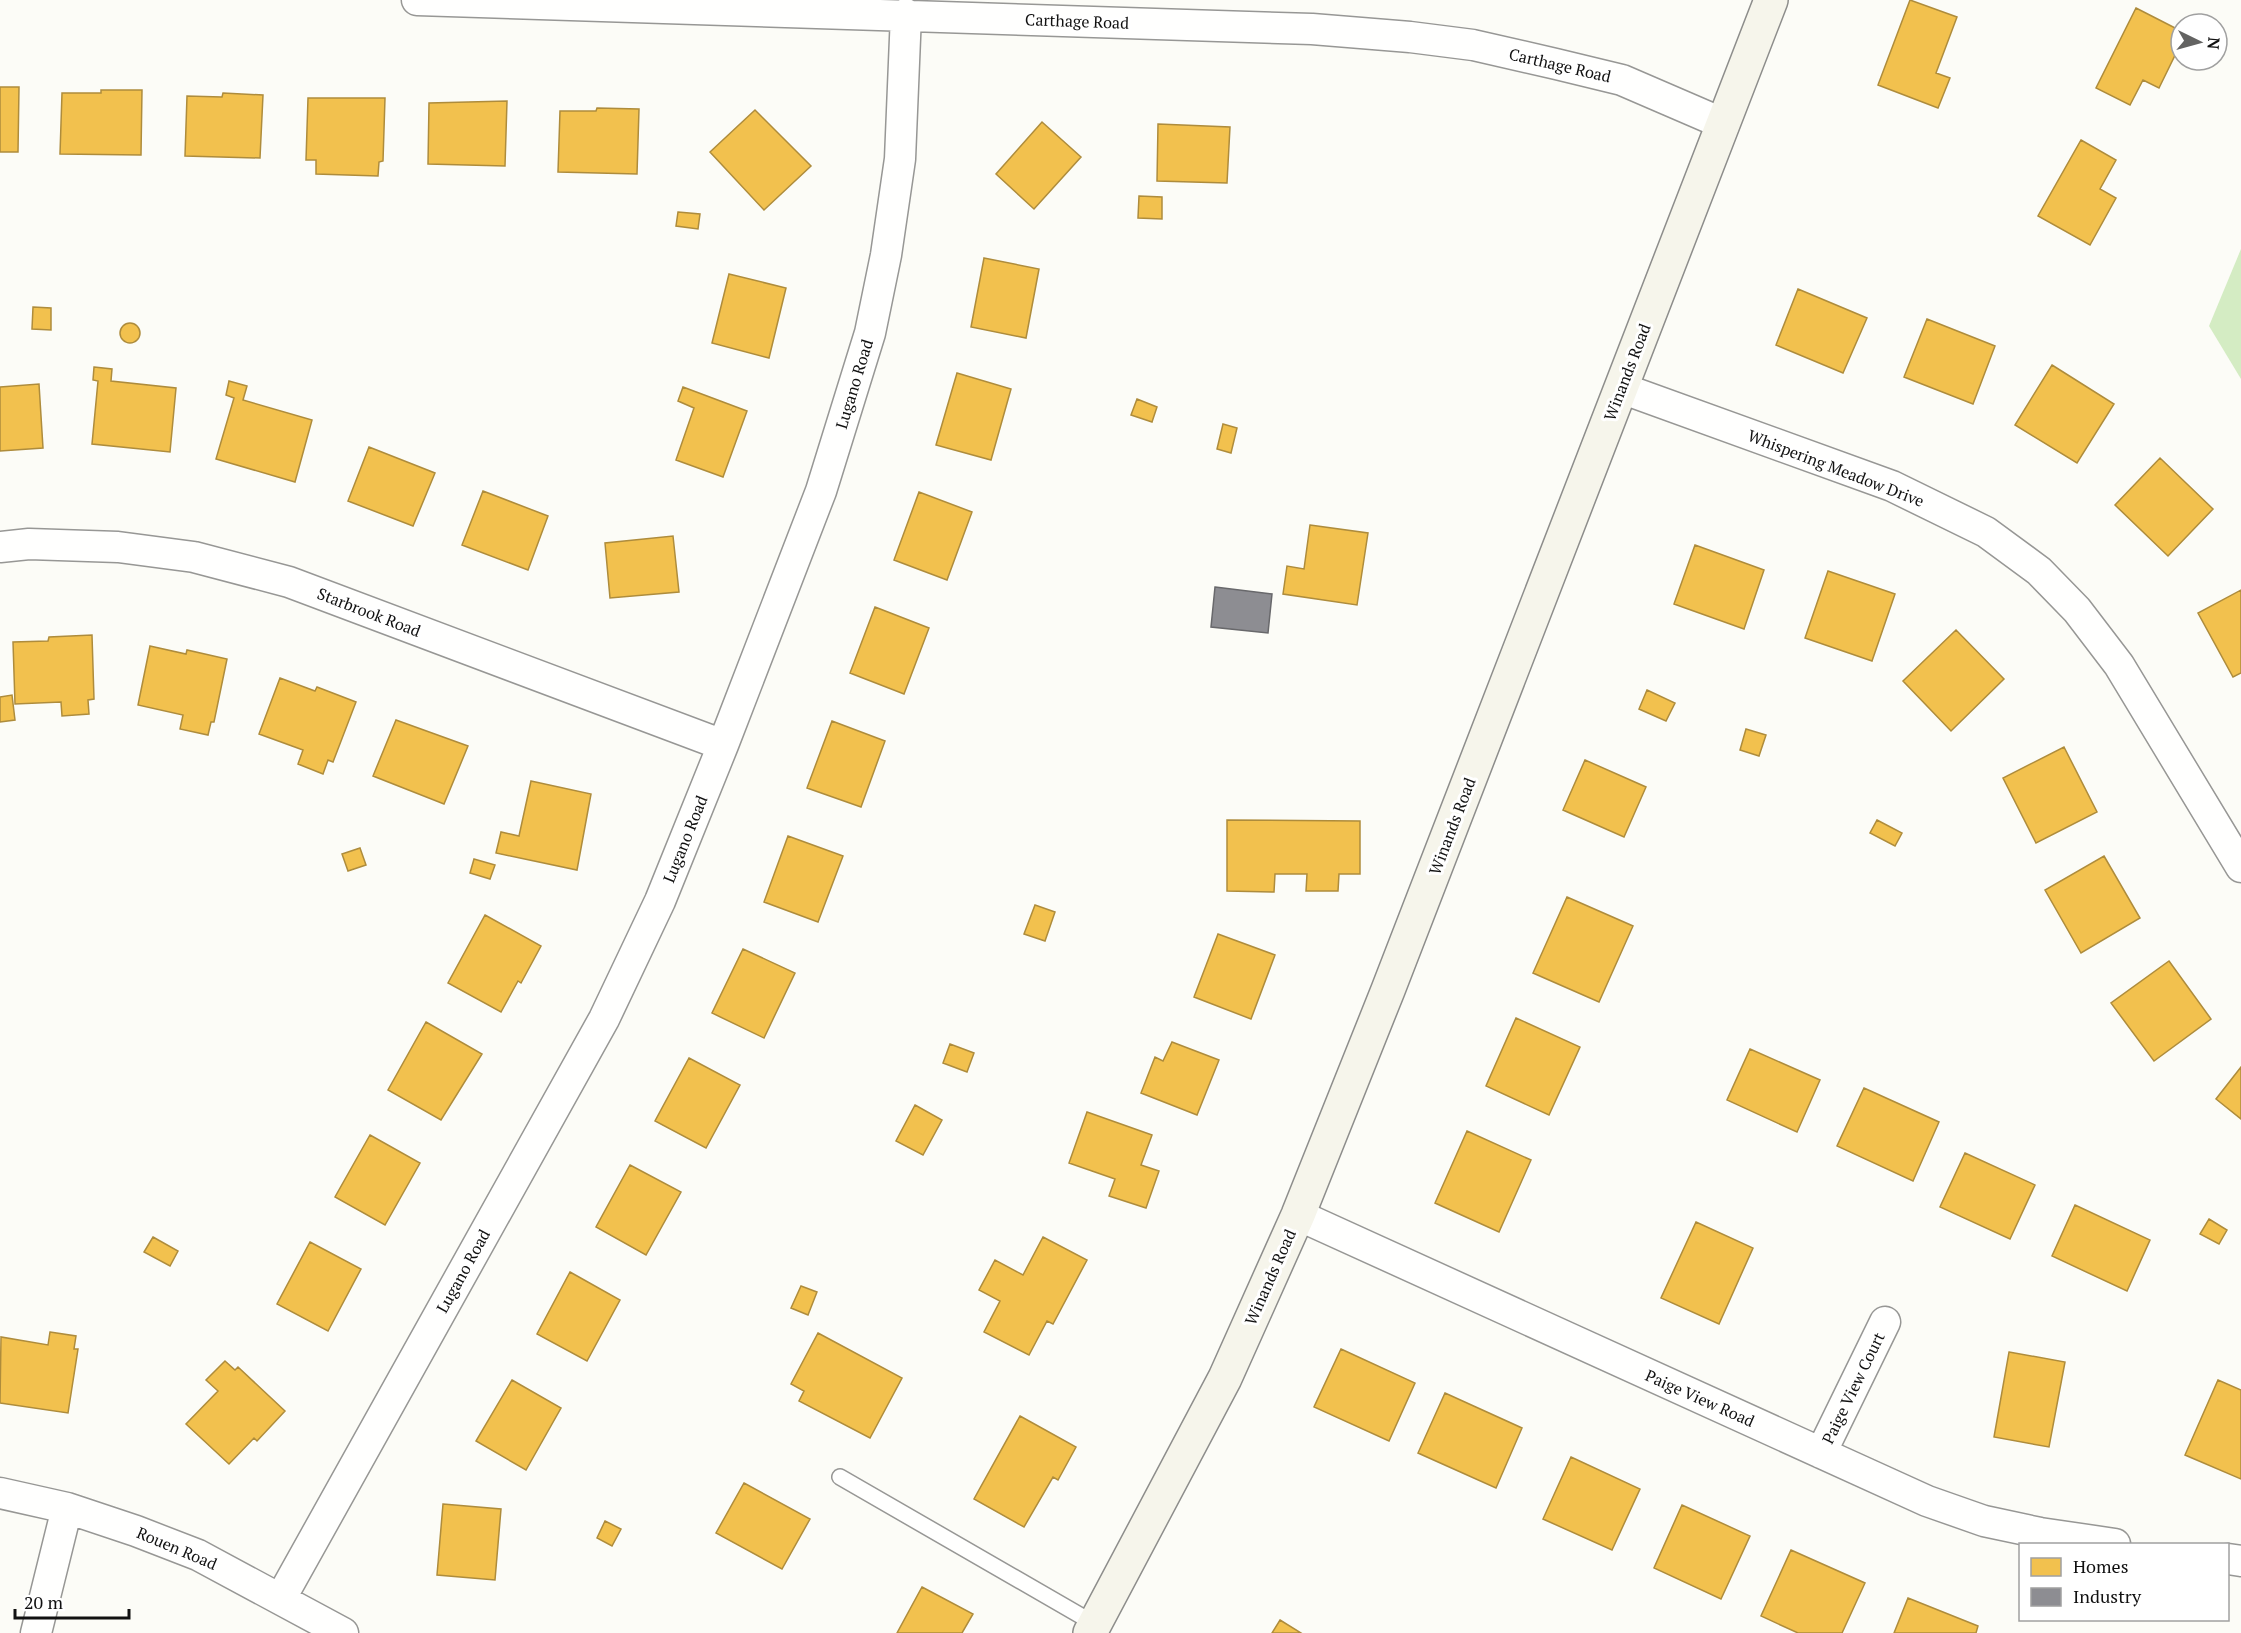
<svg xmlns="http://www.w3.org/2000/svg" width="2241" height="1633" font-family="'PT Serif',serif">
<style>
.forest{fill:#d4ecc3}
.homes{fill:#f2c14e;stroke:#ae8c3c;stroke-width:1.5}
.industry{fill:#8d8d92;stroke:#68686b;stroke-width:1.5}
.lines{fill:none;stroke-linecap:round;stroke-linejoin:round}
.lane-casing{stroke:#979795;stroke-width:18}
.street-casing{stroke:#979795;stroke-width:33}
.secondary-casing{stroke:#8d8d8b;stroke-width:36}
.lane{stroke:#fffffe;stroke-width:15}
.street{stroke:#fffffe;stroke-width:30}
.secondary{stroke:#f6f5eb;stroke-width:33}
.labels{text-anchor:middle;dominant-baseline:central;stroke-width:6;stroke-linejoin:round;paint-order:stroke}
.street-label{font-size:16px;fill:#111;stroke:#fff}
</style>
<rect width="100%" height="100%" fill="#fcfcf7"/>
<!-- forest -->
<path class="forest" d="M2241,249V379L2209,326Z"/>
<!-- homes -->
<path class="homes" d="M1910,0L1957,17L1936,73L1950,78L1938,108L1878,85Z
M2136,8L2181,31V43L2159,88L2143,80L2130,105L2096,88Z
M0,87H19L18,152H0Z
M101,90H142L141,155L60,154L62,93H101Z
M223,93L263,95L260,158L185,156L187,96L222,97Z
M308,98H385L383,161L379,162L378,176L316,174V160H306Z
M507,101L505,166L428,164L429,103Z
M597,108L639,109L637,174L558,172L560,111H596Z
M755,110L811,166L764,210L710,152Z
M1042,122L1081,157L1034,209L996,174Z
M1158,124L1230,127L1227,183L1157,181Z
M2081,140L2116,160L2100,189L2116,198L2090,245L2038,216Z
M1139,196L1162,197V219L1138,218Z
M678,212L700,214L698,229L676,226Z
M984,258L1039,269L1026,338L971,327Z
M729,274L786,288L769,358L712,343Z
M1798,289L1867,318L1843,373L1776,345Z
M33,307L51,308V330L32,329Z
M1927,319L1995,346L1973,404L1904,377Z
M120 333a10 10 0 1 1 20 0a10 10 0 1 1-20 0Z
M2052,365L2114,404L2077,463L2015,425Z
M94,367L112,369L111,381L176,388L170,452L92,444L98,381L93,380Z
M957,373L1011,389L991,460L936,445Z
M229,381L247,386L243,400L312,420L295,482L216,459L234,398L226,395Z
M39,384L43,448L0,451V387Z
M683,387L747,411L723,477L676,460L694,408L678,401Z
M1137,399L1157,407L1152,422L1131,415Z
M1223,424L1237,428L1231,453L1217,449Z
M369,447L435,473L413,526L348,501Z
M2160,458L2213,509L2168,556L2115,505Z
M483,491L548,516L528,570L462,545Z
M919,492L972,512L947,580L894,560Z
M1310,525L1368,533L1357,605L1283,594L1287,566L1304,569Z
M673,536L679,592L610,598L605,543Z
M1695,545L1764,570L1744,629L1674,604Z
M1828,571L1895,594L1872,661L1805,638Z
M2241,590V673L2233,677L2198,613Z
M875,607L929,628L904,694L850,673Z
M1956,630L2004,679L1951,731L1903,681Z
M92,635L94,699L88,700L89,714L62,716L61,702L15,704L13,642L48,641L49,637Z
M150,646L186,654L187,650L227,659L214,722H211L208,735L180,729L183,715L138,705Z
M280,678L315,691L317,687L356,702L333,762L328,760L323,774L298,764L303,750L259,734Z
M1647,690L1675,703L1666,721L1639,709Z
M12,695L15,720L0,722V697Z
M396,720L468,746L444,804L373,776Z
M832,721L885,741L861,807L807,788Z
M1746,729L1766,735L1759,756L1740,750Z
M2064,747L2097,812L2036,843L2003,778Z
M1585,760L1646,787L1624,837L1563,810Z
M531,781L591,794L577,870L496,853L501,832L519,836Z
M1227,820L1360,821V874H1339L1338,891H1306L1307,874H1275L1274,892L1227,891Z
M1877,820L1902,833L1895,846L1870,833Z
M788,836L843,856L818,922L764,902Z
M360,848L366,865L348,871L342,854Z
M2104,856L2140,918L2081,953L2045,890Z
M474,859L495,865L490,879L470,873Z
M1567,897L1633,926L1599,1002L1533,973Z
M1035,905L1055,912L1045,941L1024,934Z
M485,915L541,946L521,983L518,981L501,1012L448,983Z
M1218,934L1275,955L1251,1019L1194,997Z
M743,949L795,973L764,1038L712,1013Z
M2169,961L2211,1019L2154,1061L2111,1003Z
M1516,1018L1580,1047L1549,1115L1486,1086Z
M426,1022L482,1054L441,1120L388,1090Z
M1172,1042L1219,1060L1197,1115L1141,1093L1155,1057L1163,1061Z
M950,1044L974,1053L967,1072L943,1063Z
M1750,1049L1820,1080L1797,1132L1727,1100Z
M689,1058L740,1085L706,1148L655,1121Z
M2241,1067V1119L2216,1099Z
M1864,1088L1939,1122L1913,1181L1837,1146Z
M915,1105L942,1120L923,1155L896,1141Z
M1087,1112L1152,1135L1141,1165L1159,1171L1146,1208L1109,1196L1115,1179L1069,1163Z
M1467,1131L1531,1160L1499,1232L1435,1203Z
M370,1135L420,1163L385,1225L335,1197Z
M1965,1153L2035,1185L2010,1239L1940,1207Z
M630,1165L681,1192L646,1255L596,1227Z
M2075,1205L2150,1240L2127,1291L2052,1256Z
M2209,1219L2227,1230L2219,1244L2200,1234Z
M1696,1222L1753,1248L1719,1324L1661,1298Z
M153,1237L178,1251L170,1266L144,1252Z
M1043,1237L1087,1260L1053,1324L1047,1321L1029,1355L984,1332L1000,1301L979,1290L995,1260L1023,1275Z
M310,1242L361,1269L328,1331L277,1304Z
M570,1272L620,1300L587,1361L537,1334Z
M801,1286L817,1292L808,1315L791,1308Z
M50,1332L76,1336L74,1349H78L68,1413L0,1403L1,1337L48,1345Z
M818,1333L902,1378L870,1438L799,1401L804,1391L791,1384Z
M1341,1349L1415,1383L1389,1441L1314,1407Z
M2009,1352L2065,1362L2049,1447L1994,1437Z
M225,1361L235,1370L238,1367L285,1411L257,1441L254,1438L229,1464L186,1424L218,1391L206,1380Z
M512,1380L561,1408L526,1470L476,1441Z
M2218,1380L2241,1390V1479L2185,1455Z
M1445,1393L1522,1428L1496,1488L1418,1453Z
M1020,1416L1076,1447L1058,1480L1053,1477L1024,1527L974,1499Z
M1571,1457L1640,1489L1612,1550L1543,1519Z
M744,1483L810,1519L782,1569L716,1533Z
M443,1504L501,1509L495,1580L437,1575Z
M1682,1505L1750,1536L1721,1599L1654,1568Z
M605,1521L621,1529L612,1546L597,1538Z
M1791,1550L1865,1583L1842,1633H1798L1761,1616Z
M922,1587L973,1614L962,1633H897Z
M1908,1598L1978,1626L1976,1633H1894Z
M1280,1620L1301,1633H1272Z"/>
<!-- industry -->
<path class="industry" d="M1215,587L1272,594L1268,633L1211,627Z"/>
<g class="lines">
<!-- lane casing -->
<g class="lane-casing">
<path id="lane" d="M840,1477L1095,1624"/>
</g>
<!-- street casing -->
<g class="street-casing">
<path id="street" d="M417,0L1312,29L1410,37L1473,45L1556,64L1622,80L1724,124
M1621,388L1892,486L1986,532L2039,571L2077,610L2119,665L2241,867
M0,547L29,544L118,547L194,557L289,582L723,745
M1298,1215L1927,1501L1984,1521L2040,1533L2115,1544
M1821,1453L1885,1322
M0,1493L67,1508L136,1531L198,1555L343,1633
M2228,1559L2241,1561
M281,1598L604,1019L660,901L723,745L821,491L870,333L886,255L900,159L906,14
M36,1633L67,1508"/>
</g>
<!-- secondary casing -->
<g class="secondary-casing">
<path id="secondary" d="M1090,1633L1225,1378L1298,1215L1388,990L1771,0"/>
</g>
<!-- lane -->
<use href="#lane" class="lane"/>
<!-- street -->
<use href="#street" class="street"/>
<!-- secondary -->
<use href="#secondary" class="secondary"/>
</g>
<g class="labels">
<!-- street labels -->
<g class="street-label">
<text transform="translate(1077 21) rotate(2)">Carthage Road</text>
<text transform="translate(1560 65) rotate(13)">Carthage Road</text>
<text transform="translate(1627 372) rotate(-69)">Winands Road</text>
<text transform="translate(854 384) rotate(-73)">Lugano Road</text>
<text transform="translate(1836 468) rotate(21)">Whispering Meadow Drive</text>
<text transform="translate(369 612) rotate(21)">Starbrook Road</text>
<text transform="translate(1452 826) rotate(-69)">Winands Road</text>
<text transform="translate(685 839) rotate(-68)">Lugano Road</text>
<text transform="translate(463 1271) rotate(-61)">Lugano Road</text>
<text transform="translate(1270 1277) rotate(-66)">Winands Road</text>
<text transform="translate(1853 1388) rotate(-64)">Paige View Court</text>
<text transform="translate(1700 1398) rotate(24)">Paige View Road</text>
<text transform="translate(177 1548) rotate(23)">Rouen Road</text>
</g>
</g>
<!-- legend -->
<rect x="2019" y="1543" width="210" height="78" fill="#ffffff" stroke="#a0a0a0" stroke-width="1.5"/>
<rect x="2031" y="1558" width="30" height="18" fill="#f2c14e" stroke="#a0a0a0" stroke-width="1.5"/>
<text x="2073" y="1573" font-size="18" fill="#111111">Homes</text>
<rect x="2031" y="1588" width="30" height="18" fill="#8d8d92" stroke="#a0a0a0" stroke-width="1.5"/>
<text x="2073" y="1603" font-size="18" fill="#111111">Industry</text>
<!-- north arrow -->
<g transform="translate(2199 42) rotate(95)"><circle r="28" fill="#ffffff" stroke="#a0a0a0" stroke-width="1.5"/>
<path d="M0-4.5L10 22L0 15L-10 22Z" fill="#636362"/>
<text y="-9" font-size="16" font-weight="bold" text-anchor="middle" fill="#111111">N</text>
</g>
<!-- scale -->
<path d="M15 1609v9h114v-9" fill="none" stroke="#111111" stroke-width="3"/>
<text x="24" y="1609" font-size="18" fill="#111111" stroke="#ffffff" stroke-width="4.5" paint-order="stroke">20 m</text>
</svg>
